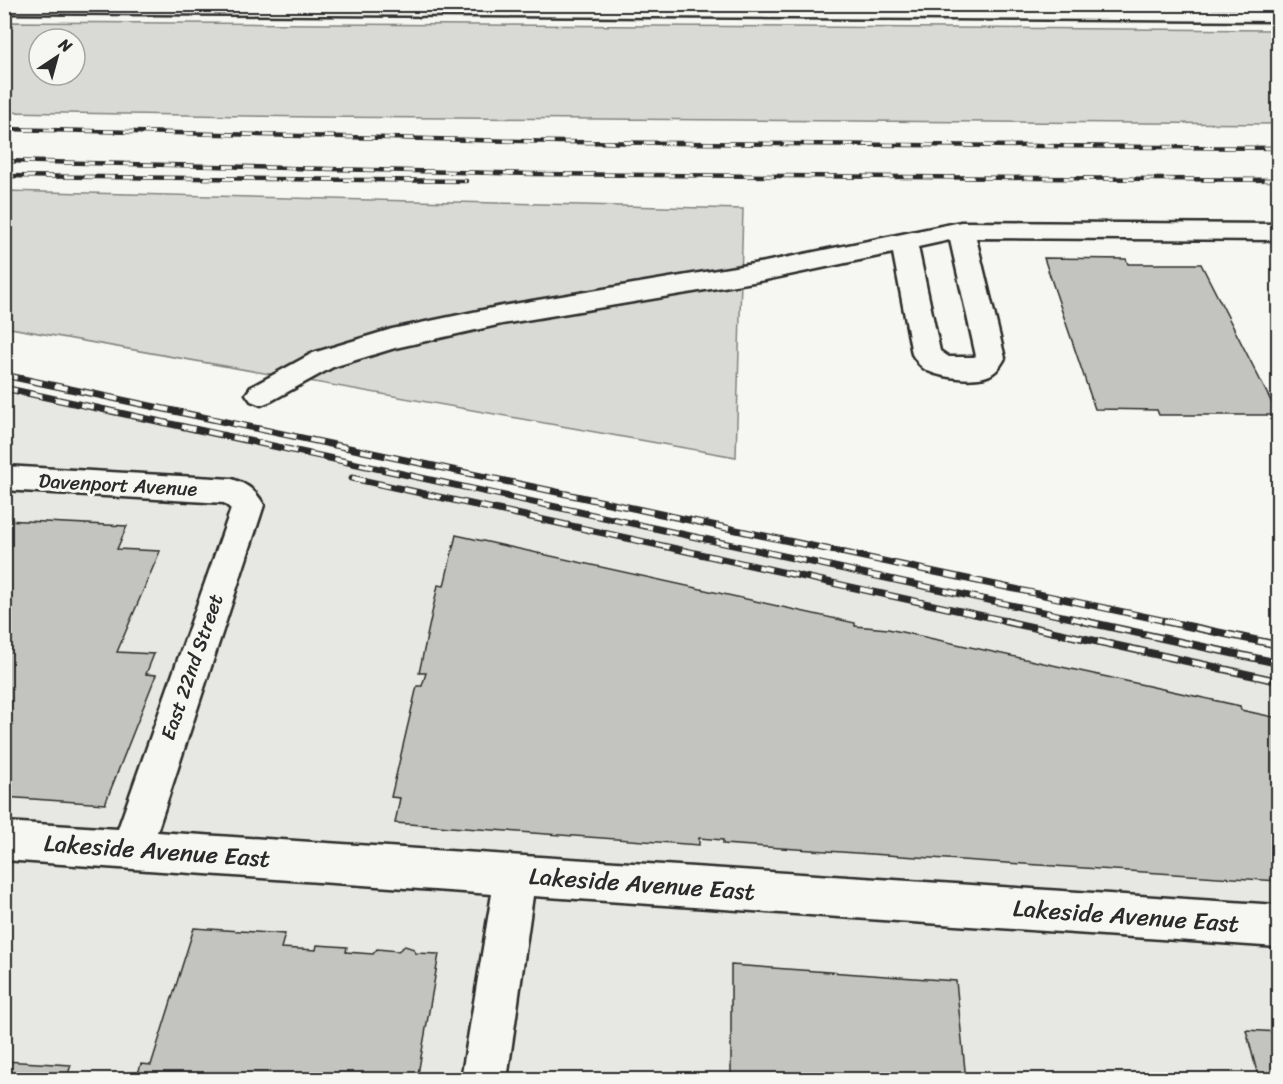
<svg xmlns="http://www.w3.org/2000/svg" width="1283" height="1084" font-family="Sriracha,sans-serif">
<style>
.built{fill:#e7e7e3}
.green{fill:#d9d9d5;stroke:#828280;stroke-width:1.5;fill-rule:evenodd}
.building{fill:#c3c3c0;stroke:#2b2b2b;stroke-width:1.5}
.lines{fill:none;stroke-linecap:round;stroke-linejoin:round}
.minor-casing{stroke:#2b2b2b;stroke-width:5}
.highway-casing{stroke:#2b2b2b;stroke-width:5}
.minor{fill:#f6f6f2;fill-rule:evenodd}
.highway{fill:#f6f6f2;fill-rule:evenodd}
.rail-far2-casing{stroke:#2b2b2b;stroke-width:4.5}
.rail-far1-casing{stroke:#2b2b2b;stroke-width:7}
.rail-casing{stroke:#2b2b2b;stroke-width:8}
.rail-far2{stroke:#f6f6f2;stroke-width:3;stroke-dasharray:10;stroke-linecap:butt}
.rail-far1{stroke:#f6f6f2;stroke-width:4.5;stroke-dasharray:13;stroke-linecap:butt}
.rail{stroke:#f6f6f2;stroke-width:5;stroke-dasharray:16;stroke-linecap:butt}
.labels{text-anchor:middle;dominant-baseline:central;stroke-width:6;stroke-linejoin:round;paint-order:stroke}
.street-label{font-size:20px;fill:#2b2b2b;stroke:#f6f6f2}
.near-street-label{font-size:24px;fill:#2b2b2b;stroke:#f6f6f2}
</style>
<rect width="100%" height="100%" fill="#f6f6f2"/>
<filter id="ink" filterUnits="userSpaceOnUse"><feTurbulence type="fractalNoise" baseFrequency=".0167" numOctaves="2"/><feDisplacementMap in="SourceGraphic" scale="12" xChannelSelector="R" yChannelSelector="G"/><feConvolveMatrix kernelMatrix="1 2 1 2 8 2 1 2 1" color-interpolation-filters="sRGB"/></filter>
<g filter="url(#ink)">
<!-- built -->
<path class="built" d="M5,388L1278,663V1079L5,1080Z"/>
<!-- green -->
<path class="green" d="M1278,4V9L1012,6C990,10 971,10 948,5Z
M5,22L1278,30V124L313,117L5,112ZM39,39H75V75H39Z
M4,191L743,209L736,457L5,327Z"/>
<!-- building -->
<path class="building" d="M1044,258L1126,259L1128,264H1201L1278,415H1159L1157,410L1095,409Z
M4,520L127,526L117,549L160,551L117,652L154,654L146,674L156,675L105,804L4,797Z
M456,535L855,623V626L888,629L1240,706L1241,710L1278,718V881L723,844V840L699,838V845L395,823L400,798L391,797L417,686H422L426,673H419L438,585L444,586Z
M194,928L285,934L281,948L316,950L317,945L347,947L346,952L373,954L377,949L398,951L405,946L414,949L415,953L439,954L417,1080H136L141,1064L151,1065Z
M731,965L956,981L966,1080H731Z
M1246,1030L1278,1032V1080H1259Z
M4,1061L71,1065L66,1080H4Z"/>
<g class="lines">
<!-- minor casing -->
<g class="minor-casing">
<path id="minor" d="M4,4H587L1278,9V21L4,13Z
M961,222L1278,224V240L976,238L1005,358C1002,363 999,369 993,373C980,383 943,378 928,371C920,367 916,361 912,354L893,253L765,280L502,324L395,348L333,367L271,401L261,405L251,401L246,394L251,387L313,353L392,329L502,306L765,262ZM950,240L976,356L974,357H949L940,351L918,247Z
M4,466L232,479C246,483 257,492 264,505L157,832L1278,905V947L533,896L507,1080H461L492,894L4,860V822L118,829L231,509L224,503L4,490Z"/>
</g>
<!-- highway casing -->
<g class="highway-casing">
<path id="highway" d="M411,4H431L427,14L420,16L413,14L410,10Z
M901,4H921L923,12L920,16L913,18L906,16Z"/>
</g>
<!-- minor -->
<use href="#minor" class="minor"/>
<!-- highway -->
<use href="#highway" class="highway"/>
<!-- rail-far2 casing -->
<g class="rail-far2-casing">
<path id="rail-far2" d="M4,129L560,142L1278,148
M4,161L533,174L1278,180
M4,176L466,181"/>
</g>
<!-- rail-far1 casing -->
<g class="rail-far1-casing">
<path id="rail-far1" d="M4,375L1171,622
M4,388L1090,622
M352,478L1011,622"/>
</g>
<!-- rail casing -->
<g class="rail-casing">
<path id="rail" d="M1004,621L1278,681
M1083,621L1278,663
M1164,621L1278,645"/>
</g>
<!-- rail-far2 -->
<use href="#rail-far2" class="rail-far2"/>
<!-- rail-far1 -->
<use href="#rail-far1" class="rail-far1"/>
<!-- rail -->
<use href="#rail" class="rail"/>
</g>
</g>
<g class="labels">
<!-- street labels -->
<g class="street-label">
<text transform="translate(118 485) rotate(3)">Davenport Avenue</text>
<text transform="translate(192 667) rotate(-71)">East 22nd Street</text>
</g>
<!-- near-street labels -->
<g class="near-street-label">
<text transform="translate(157 851) rotate(4)">Lakeside Avenue East</text>
<text transform="translate(642 884) rotate(4)">Lakeside Avenue East</text>
<text transform="translate(1126 916) rotate(4)">Lakeside Avenue East</text>
</g>
</g>
<!-- margin -->
<rect width="1283" height="1084" fill="none" stroke="#f6f6f2" stroke-width="24"/>
<rect x="12" y="12" width="1259" height="1060" fill="none" stroke="#2b2b2b" stroke-width="2" filter="url(#ink)"/>
<!-- north arrow -->
<g transform="translate(57 57) rotate(36)"><circle r="28" fill="#f6f6f2" stroke="#a5a5a2" stroke-width="1.5"/>
<path d="M0-4.5L10 22L0 15L-10 22Z" fill="#2b2b2b"/>
<text y="-9" font-size="16" font-weight="bold" text-anchor="middle" fill="#2b2b2b">N</text>
</g>
</svg>
